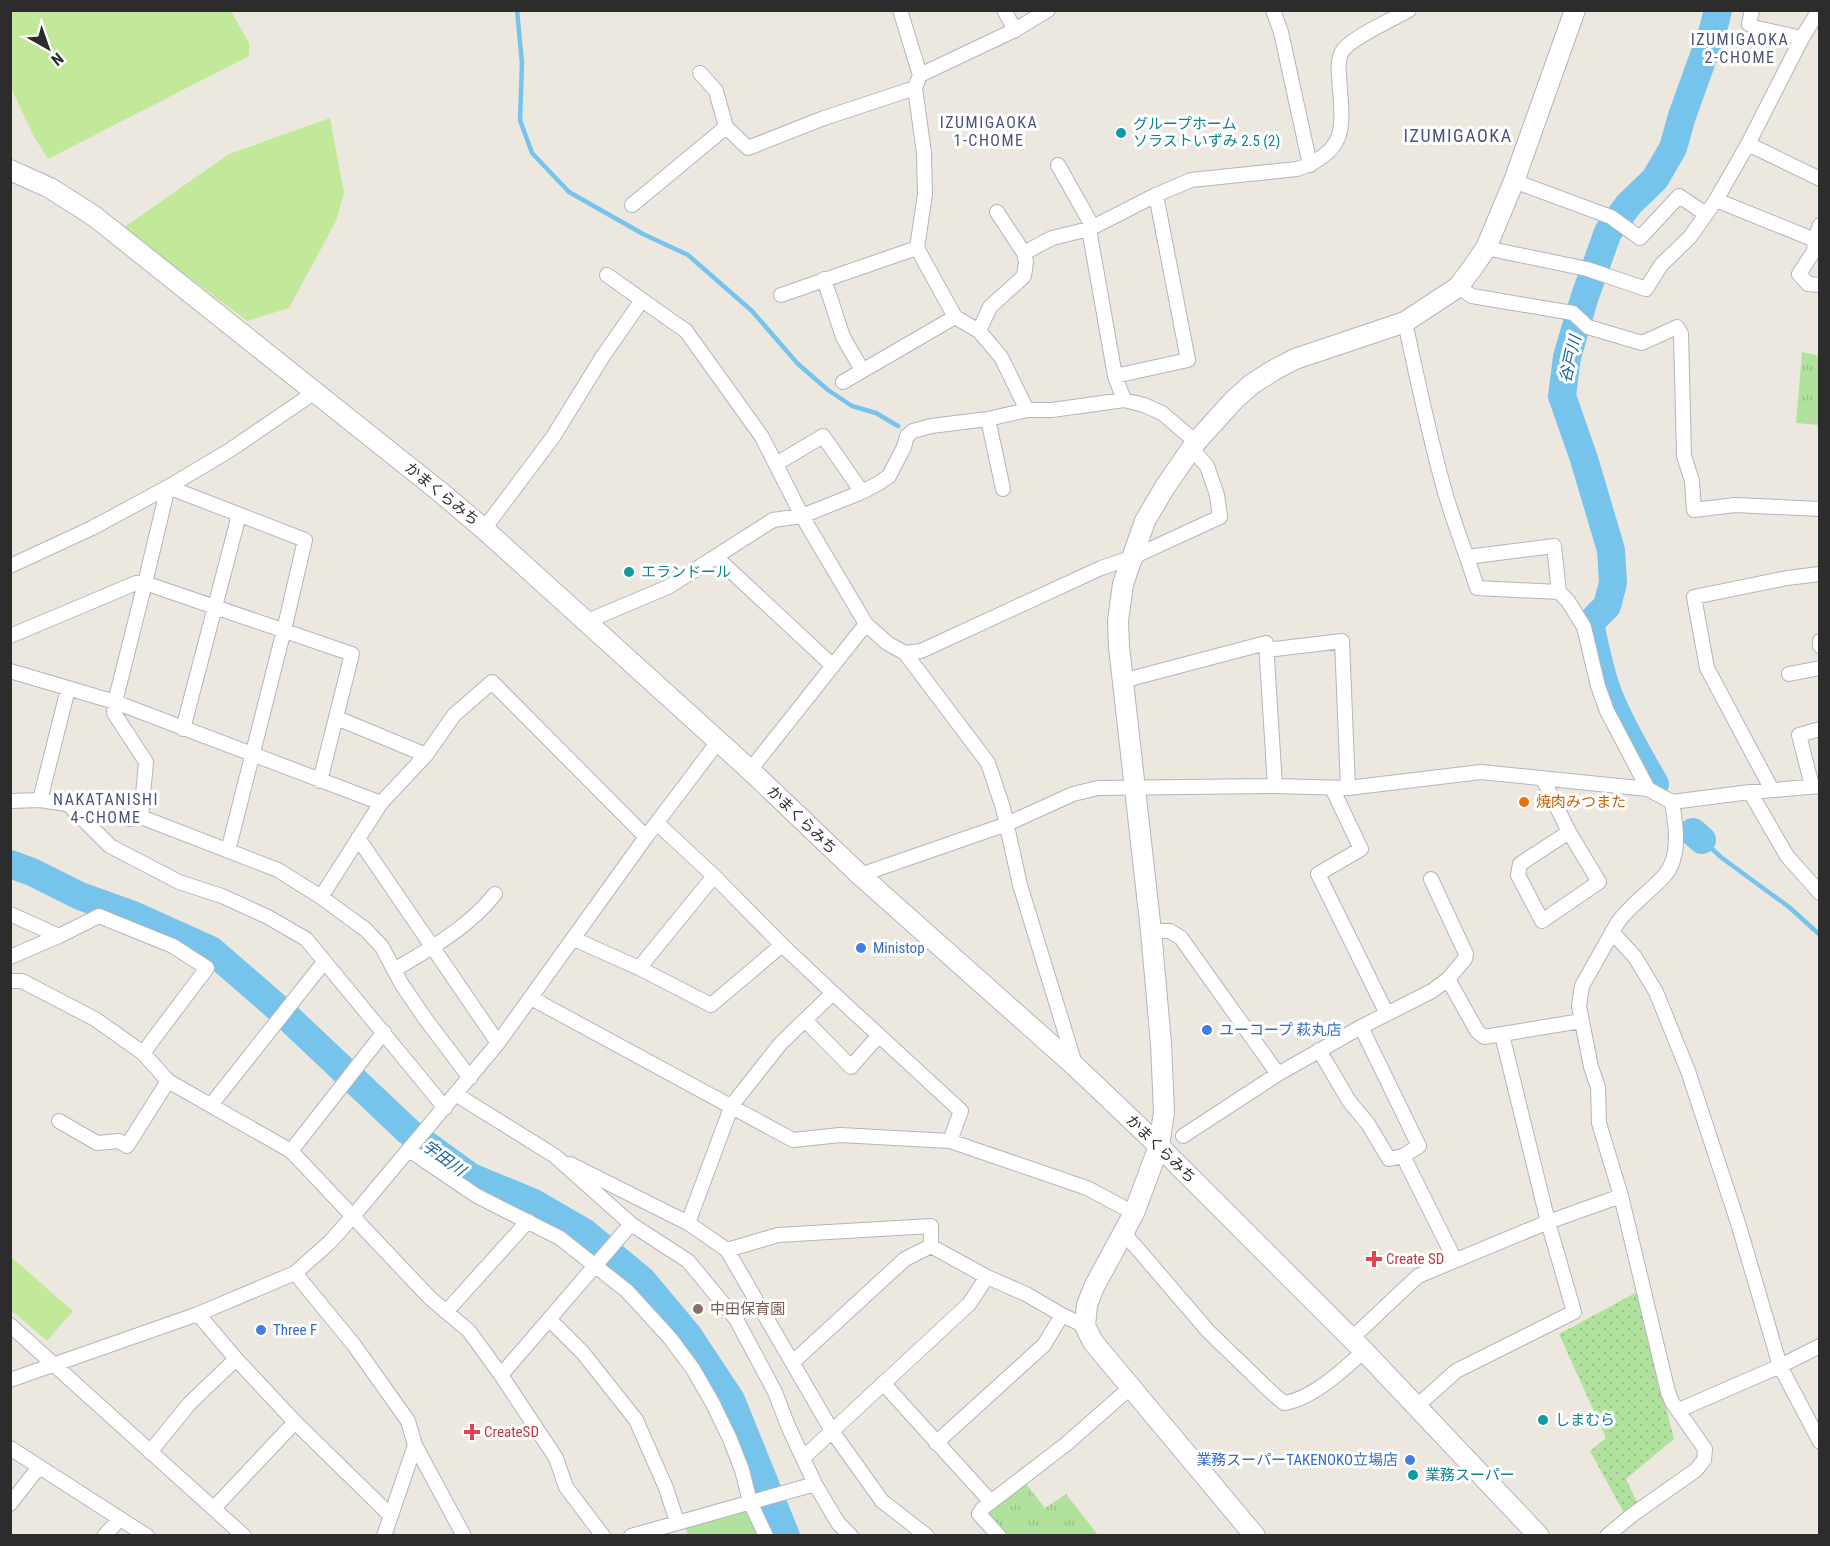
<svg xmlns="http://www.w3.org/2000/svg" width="1830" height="1546" font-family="'Roboto Condensed','Noto Sans JP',sans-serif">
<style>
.grass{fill:url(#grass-tufts)}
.park{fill:#b0e29e}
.garden{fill:url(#garden-dots)}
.pitch{fill:#c2e99a}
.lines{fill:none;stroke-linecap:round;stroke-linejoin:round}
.stream{stroke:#76c4ec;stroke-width:4.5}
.river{stroke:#76c4ec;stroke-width:28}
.street-casing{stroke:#b3b4bf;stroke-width:16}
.secondary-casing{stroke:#b3b4bf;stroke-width:22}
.street{stroke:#fff;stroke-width:14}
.secondary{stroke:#fff;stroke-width:20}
.culture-dot{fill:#0f9aa8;stroke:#fff;stroke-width:2}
.food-dot{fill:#e8710a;stroke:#fff;stroke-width:2}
.shop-dot{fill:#3f7fe0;stroke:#fff;stroke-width:2}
.health-dot{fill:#e0444e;stroke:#fff;stroke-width:2}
.education-dot{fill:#8d6e63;stroke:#fff;stroke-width:2}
.labels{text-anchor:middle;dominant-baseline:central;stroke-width:6;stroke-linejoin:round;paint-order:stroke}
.culture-label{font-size:15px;fill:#0d838f;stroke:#fff;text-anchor:start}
.street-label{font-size:15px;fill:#2c2c2c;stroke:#fff}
.food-label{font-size:15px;fill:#c56008;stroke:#fff;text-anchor:start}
.shop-label{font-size:15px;fill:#366cbe;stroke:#fff;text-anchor:start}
.health-label{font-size:15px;fill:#be3a42;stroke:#fff;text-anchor:start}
.education-label{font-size:15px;fill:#785e54;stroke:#fff;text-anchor:start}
.neighbourhood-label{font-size:16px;letter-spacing:1.5px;fill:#4d527d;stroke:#fff}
.water-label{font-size:16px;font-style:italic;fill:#11629c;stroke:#fff}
.quarter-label{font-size:18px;letter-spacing:1.5px;fill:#4d527d;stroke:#fff}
</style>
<defs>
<pattern id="grass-tufts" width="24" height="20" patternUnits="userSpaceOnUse" patternTransform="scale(1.5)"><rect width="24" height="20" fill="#b0e29e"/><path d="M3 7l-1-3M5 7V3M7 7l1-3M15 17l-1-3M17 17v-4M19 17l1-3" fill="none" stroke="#98c288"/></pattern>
<pattern id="garden-dots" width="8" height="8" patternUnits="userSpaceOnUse" patternTransform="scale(1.5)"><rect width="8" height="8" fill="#b0e29e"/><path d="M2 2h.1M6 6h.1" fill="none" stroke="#98c288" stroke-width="1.8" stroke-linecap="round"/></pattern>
</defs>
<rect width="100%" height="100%" fill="#ede8df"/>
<!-- grass -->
<path class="grass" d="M1802,352L1819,356V425L1796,423Z
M1023,1480L1045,1508L1066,1494L1098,1535H1005L989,1518L988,1510Z"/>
<!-- park -->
<path class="park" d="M746,1511L757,1535H688L685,1526Z"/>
<!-- garden -->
<path class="garden" d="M1637,1292L1674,1439L1626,1479L1638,1504L1624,1513L1590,1451L1606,1438L1559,1334Z"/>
<!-- pitch -->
<path class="pitch" d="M11,10L231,11L249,43V56L48,159L33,135L11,88Z
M330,118L344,193L336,221L289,308L247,321L123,228L229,154Z
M11,1257L73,1311L47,1341L11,1310V1288L13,1285L11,1282Z"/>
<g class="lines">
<!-- stream -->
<path class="stream" d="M517,10L522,63L520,120L532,153L569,192L643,234L688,255L752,311L798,364L828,390L852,406L876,413L898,426
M1702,840L1722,858L1789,907L1820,935"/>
<!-- river -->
<path class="river" d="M1655,784C1638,755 1622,727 1609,696C1600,673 1595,647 1590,623L1607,606L1613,583L1611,550L1584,459L1562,396L1567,357L1585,296L1608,232L1629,204L1655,179L1673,148L1682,116L1713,30L1718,10
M1693,832L1702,840
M10,864L32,872L80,896L133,915L211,950L279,1009L409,1132L471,1177L534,1203L584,1232L642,1280L688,1335L731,1400L786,1536"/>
<!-- street casing -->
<g class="street-casing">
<path id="street" d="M900,10L920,75L915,88L924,153L925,194L917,248L955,317L979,331L1001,357L1027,410
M1004,10L1015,30
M1273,10L1281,32L1310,165
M1752,10L1749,24L1757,28L1802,38
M700,73L716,91L726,127L748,148L824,118L915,88
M920,75L1015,30L1048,10
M1748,144L1820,179
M1058,165L1090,222L1089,229L1115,376L1124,400
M1514,181L1611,217L1640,238L1679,196L1706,214
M1716,200L1815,240
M632,205L726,127
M997,212L1024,253
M1820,225L1815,240L1814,251L1799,274L1808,284L1820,285
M1486,248L1587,269L1646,289L1661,265L1690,237L1716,200L1748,144L1802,38L1819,10
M607,275L642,300
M824,279L843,337L862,370
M1458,287L1472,296L1573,313L1588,327L1642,343L1677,327L1681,334L1684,456L1692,481L1694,510L1735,505L1820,509
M781,295L917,248
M1405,322C1417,378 1429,436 1445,492C1454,524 1467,555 1477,588L1559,592L1568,601L1584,627L1598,686L1607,711L1648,789
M979,331L990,307L1024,276L1026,262L1024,253L1052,238L1089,229L1156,195L1191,180L1297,169C1351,151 1342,123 1339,75C1338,66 1338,56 1344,49C1355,36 1393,19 1409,10
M1115,376L1188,360L1156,195
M843,382L955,317
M988,419L1003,489
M776,464L823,436L862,492
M168,487L305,540L284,630L228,851
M484,529L553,437L603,356L642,300L686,331L762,437L802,516L866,624L887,643L905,653L988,763L1003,808L1020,885L1075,1064
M716,557L833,666
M1467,557L1554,546L1559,592
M10,566L92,528L168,487L230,450L315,392
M585,622L668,587L773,520L802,516L862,492L879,483L889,476L904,447L907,436L913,431L931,426L988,419L1027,410H1052L1124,400L1144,405L1162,413L1196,442
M10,636L136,583H145L352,654L320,781
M1820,641V646
M1267,650L1342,641L1348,788
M905,653L921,651L1101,568L1131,558L1220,517L1217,495L1207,466L1191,448
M10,671L115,702L381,803
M1789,674L1820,668
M1122,681L1266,643L1275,786
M337,718L426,755
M183,729L239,515
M750,770L866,624
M1543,779L1569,832L1599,882L1542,921L1518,875L1520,864L1569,832
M1812,786L1799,735L1820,729
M1332,788L1361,849L1318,874L1387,1014
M1772,790L1707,668L1694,597L1787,578L1820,574
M1750,792L1787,856L1820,893
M40,800L68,689
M10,801L40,800L99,809L129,819L141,817L278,870L321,897L366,930L382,947L401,983L424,1017L470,1078
M68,804L110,846L179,882L222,896L268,917L306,939L445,1108
M141,817L146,762L114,713L115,702L145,583L168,487
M657,823L714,876L782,945L833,993L961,1111L950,1141
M358,838L498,1043
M860,875L1007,824L1073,794L1098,788L1275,786L1348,788L1481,772L1648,789L1672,802L1750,792L1820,786
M1431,879L1466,954L1465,959L1448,979
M321,897L381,803L426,755L454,715L492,682L646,837
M10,914L59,936
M1151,931H1170L1181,938L1278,1074
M1612,932L1635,957L1656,992L1688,1071L1738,1223L1780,1366L1820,1442
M574,939L639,968L711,1005L782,945
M10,957L59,936L99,916L173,946L207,968L143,1053
M639,968L714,876
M394,970C431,948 468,928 495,894
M10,981H22L95,1019L143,1053L168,1081L291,1151L430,1298L469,1331L501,1375L556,1458L566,1487L603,1536
M531,998L793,1140L840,1135L950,1141L1087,1188L1134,1213
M805,1020L851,1067L879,1035
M1361,1027L1419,1146L1403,1156L1455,1260
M1319,1050L1349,1101L1368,1124L1389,1159L1403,1156
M457,1095L555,1156L631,1224L688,1261L736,1319L775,1392L788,1426L815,1484L838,1523L851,1536
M211,1105L324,962
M59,1121L97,1143L119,1141L127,1146L168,1081
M1183,1136L1278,1074L1361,1027L1432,991L1448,979L1477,1031L1484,1037L1581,1021
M409,1150L477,1196L560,1238L627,1291L670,1338L693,1369L712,1402L730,1439L742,1470L750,1502L766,1536
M291,1151L384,1032
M570,1164L688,1223L727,1250L832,1431L882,1501L927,1536
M688,1223L732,1105L781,1043L833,993
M1124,1233L1208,1331L1271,1392L1284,1403C1312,1399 1343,1370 1364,1351
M727,1250L778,1235L931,1226V1246
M295,1273L354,1345L408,1421L415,1445L464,1536
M446,1312L528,1221
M198,1314L236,1359L295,1422L390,1515
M549,1319L583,1353L636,1420L666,1488L677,1522
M10,1325L244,1536
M1351,1339L1418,1276L1548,1222L1621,1196
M793,1362L905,1259L931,1246L987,1277L1026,1294L1062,1315L1085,1326
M501,1375L631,1224
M10,1380L198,1314L295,1273L330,1242L354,1215L498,1043L646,837L717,743
M883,1383L991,1502
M1416,1407L1456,1371L1574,1312L1548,1222L1502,1035
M1679,1410L1780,1366L1820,1346
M936,1443L1044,1345L1062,1315
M10,1448L147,1536
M150,1452L190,1403L236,1359
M803,1458L969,1304L987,1277
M10,1504L39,1467
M214,1508L295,1422
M104,1536L120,1519
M384,1536L415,1445
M631,1536L815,1484
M999,1536L979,1514L983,1508L1065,1445L1130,1388
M1607,1536L1632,1515L1696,1470L1704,1460L1705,1449L1672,1402L1668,1392L1621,1196L1599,1123L1598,1087L1591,1067L1579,1006L1582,986L1618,922C1631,904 1650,892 1665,875C1681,856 1676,825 1672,802"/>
</g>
<!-- secondary casing -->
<g class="secondary-casing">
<path id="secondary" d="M10,170L50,188L94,216L439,491L484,529L750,770L860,875L1075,1066L1159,1146L1364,1351L1539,1536
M1255,1536L1093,1342L1085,1326L1087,1305L1094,1287L1134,1213L1159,1146L1164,1112L1161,1044L1151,931L1119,647L1118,621L1123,584L1145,521L1165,487L1196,442L1234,400L1252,384L1274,370L1295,359L1405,322L1458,287L1473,267L1486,248L1514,181L1575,10"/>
</g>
<!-- street -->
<use href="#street" class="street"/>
<!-- secondary -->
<use href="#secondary" class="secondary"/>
</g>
<!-- markers -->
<g class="culture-dot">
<circle cx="1121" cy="133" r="6"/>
<circle cx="629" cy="572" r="6"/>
<circle cx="1543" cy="1420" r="6"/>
<circle cx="1413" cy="1475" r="6"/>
</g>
<circle class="food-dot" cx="1524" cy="802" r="6"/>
<g class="shop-dot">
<circle cx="861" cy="948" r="6"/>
<circle cx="1207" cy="1030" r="6"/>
<circle cx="261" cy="1330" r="6"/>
<circle cx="1410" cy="1460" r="6"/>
</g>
<g class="health-dot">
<path d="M1371 1250h6v6h6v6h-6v6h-6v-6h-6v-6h6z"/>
<path d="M469 1423h6v6h6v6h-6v6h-6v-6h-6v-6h6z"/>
</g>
<circle class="education-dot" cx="698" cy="1309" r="6"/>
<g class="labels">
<!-- culture labels -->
<g class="culture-label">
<text x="1133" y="124">グループホーム<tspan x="1133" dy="17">ソラストいずみ 2.5 (2)</tspan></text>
<text x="641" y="572">エランドール</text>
<text x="1555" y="1420">しまむら</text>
<text x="1425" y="1475">業務スーパー</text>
</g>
<!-- street labels -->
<g class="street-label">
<text transform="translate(442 494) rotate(39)">かまくらみち</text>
<text transform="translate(802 820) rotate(44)">かまくらみち</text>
<text transform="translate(1161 1149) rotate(44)">かまくらみち</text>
</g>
<!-- food labels -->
<g class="food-label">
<text x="1536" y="802">焼肉みつまた</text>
</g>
<!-- shop labels -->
<g class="shop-label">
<text x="873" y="948">Ministop</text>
<text x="1219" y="1030">ユーコープ 萩丸店</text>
<text x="273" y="1330">Three F</text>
<text x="1398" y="1460" text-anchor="end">業務スーパーTAKENOKO立場店</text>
</g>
<!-- health labels -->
<g class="health-label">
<text x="1386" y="1259">Create SD</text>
<text x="484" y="1432">CreateSD</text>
</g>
<!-- education labels -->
<g class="education-label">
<text x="710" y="1309">中田保育園</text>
</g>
<!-- neighbourhood labels -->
<g class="neighbourhood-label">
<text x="1740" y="39">IZUMIGAOKA<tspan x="1740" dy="18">2-CHOME</tspan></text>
<text x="989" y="122">IZUMIGAOKA<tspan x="989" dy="18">1-CHOME</tspan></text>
<text x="106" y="799">NAKATANISHI<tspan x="106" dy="18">4-CHOME</tspan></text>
</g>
<!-- water labels -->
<g class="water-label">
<text transform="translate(1570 359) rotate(-77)">谷戸川</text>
<text transform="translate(444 1158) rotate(36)">宇田川</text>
</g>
<!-- quarter labels -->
<g class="quarter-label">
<text x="1458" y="135">IZUMIGAOKA</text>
</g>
</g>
<!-- border -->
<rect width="1830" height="1546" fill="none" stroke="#2c2c2c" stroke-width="24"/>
<!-- north arrow -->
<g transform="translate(48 48) rotate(140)" stroke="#ffffff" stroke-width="4.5" paint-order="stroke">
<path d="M0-4.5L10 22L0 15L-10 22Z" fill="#2c2c2c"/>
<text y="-9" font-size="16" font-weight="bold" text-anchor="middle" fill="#2c2c2c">N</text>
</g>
</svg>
